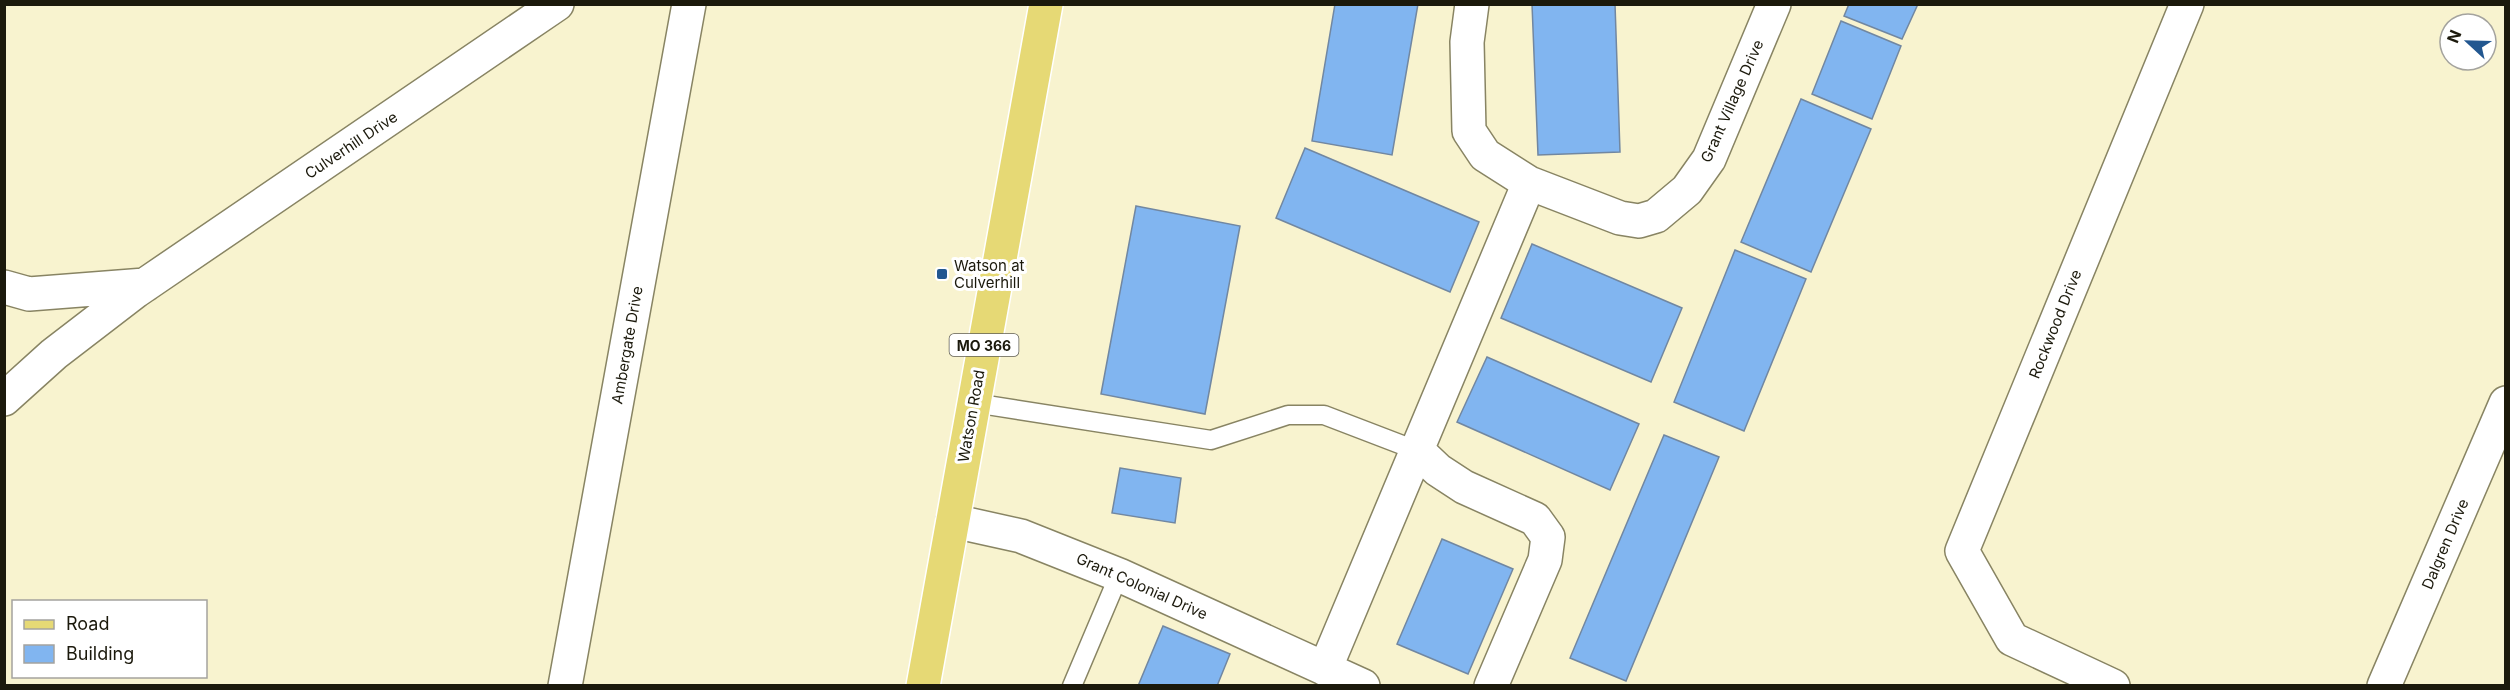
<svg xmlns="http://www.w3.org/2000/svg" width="2510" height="690" font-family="Inter,sans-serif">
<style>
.building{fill:#81b5f0;stroke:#7187a1;stroke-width:1.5}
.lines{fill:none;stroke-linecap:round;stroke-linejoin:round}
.service-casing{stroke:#888463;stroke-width:21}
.minor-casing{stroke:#888463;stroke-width:36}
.primary-casing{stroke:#fff;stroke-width:36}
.service{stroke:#fff;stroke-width:18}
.minor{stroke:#fff;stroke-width:33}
.primary{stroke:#e6d975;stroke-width:33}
.poi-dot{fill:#225790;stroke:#fff;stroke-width:2}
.labels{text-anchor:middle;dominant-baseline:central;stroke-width:6;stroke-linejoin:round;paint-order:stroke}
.shield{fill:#fff;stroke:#5f5e55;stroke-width:1.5}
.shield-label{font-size:14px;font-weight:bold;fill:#1b190c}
.street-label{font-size:15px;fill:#1b190c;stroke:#fff}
.poi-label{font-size:15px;fill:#1b190c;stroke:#fff;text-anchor:start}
</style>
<rect width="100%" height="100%" fill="#f8f3cf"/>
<!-- building -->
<path class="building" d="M1335,4H1418L1392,155L1312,141Z
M1532,4H1615L1620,152L1538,155Z
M1849,4H1918L1902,39L1844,16Z
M1841,21L1901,46L1872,119L1812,94Z
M1801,99L1871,129L1811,272L1741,242Z
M1305,148L1479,222L1450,292L1276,218Z
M1136,206L1240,226L1205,414L1101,394Z
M1532,244L1682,308L1651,382L1501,318Z
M1735,250L1806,279L1744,431L1674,402Z
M1487,357L1639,424L1610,490L1457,422Z
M1664,435L1719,457L1626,681L1570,658Z
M1120,468L1181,478L1175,523L1112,513Z
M1442,539L1513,569L1468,674L1397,644Z
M1163,626L1230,654L1217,686H1138Z"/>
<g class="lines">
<!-- service casing -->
<g class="service-casing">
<path id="service" d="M974,403L1211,440L1288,415H1324L1418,451
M1072,686L1119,575"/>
</g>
<!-- minor casing -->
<g class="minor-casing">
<path id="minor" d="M1472,4L1467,42L1469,131L1485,155L1529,183L1620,218L1639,221L1656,216L1687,190L1709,159L1774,4
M4,287L29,294L145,285
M4,399L54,354L136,291L557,4
M1418,451L1438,470L1464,487L1535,519L1548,537L1545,560L1491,686
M953,521L1021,536L1119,575L1363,686
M1325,669L1529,183
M565,686L689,4
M2113,686L2012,639L1962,551L2187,4
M2384,686L2506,403"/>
</g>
<!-- primary casing -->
<g class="primary-casing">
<path id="primary" d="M923,686L1046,4"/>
</g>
<!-- service -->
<use href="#service" class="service"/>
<!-- minor -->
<use href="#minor" class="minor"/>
<!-- primary -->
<use href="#primary" class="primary"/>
</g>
<!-- markers -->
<rect class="poi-dot" x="936" y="268" width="12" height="12" rx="3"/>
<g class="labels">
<!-- shield labels -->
<rect class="shield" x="949.5" y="334" width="69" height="22" rx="4.5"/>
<g class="shield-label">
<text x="984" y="345">MO 366</text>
</g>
<!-- street labels -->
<g class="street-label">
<text transform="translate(1732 101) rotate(-66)">Grant Village Drive</text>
<text transform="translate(351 145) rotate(-34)">Culverhill Drive</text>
<text transform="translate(2055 324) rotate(-68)">Rockwood Drive</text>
<text transform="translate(627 345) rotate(-80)">Ambergate Drive</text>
<text transform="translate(971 416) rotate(-80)">Watson Road</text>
<text transform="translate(2445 544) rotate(-67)">Dalgren Drive</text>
<text transform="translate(1142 586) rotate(24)">Grant Colonial Drive</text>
</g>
<!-- poi labels -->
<g class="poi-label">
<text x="954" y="265">Watson at<tspan x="954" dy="17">Culverhill</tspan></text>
</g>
</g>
<!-- border -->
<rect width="2510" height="690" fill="none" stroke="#1b190c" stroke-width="12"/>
<!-- legend -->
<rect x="12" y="600" width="195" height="78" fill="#ffffff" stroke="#a4a39e" stroke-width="1.5"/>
<rect x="24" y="620" width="30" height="9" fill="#e6d975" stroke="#a4a39e" stroke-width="1.5"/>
<text x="66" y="630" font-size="18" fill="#1b190c">Road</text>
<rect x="24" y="645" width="30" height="18" fill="#81b5f0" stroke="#a4a39e" stroke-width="1.5"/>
<text x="66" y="660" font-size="18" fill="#1b190c">Building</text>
<!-- north arrow -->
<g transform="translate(2468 42) rotate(292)"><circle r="28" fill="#ffffff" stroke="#a4a39e" stroke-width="1.5"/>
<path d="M0-4.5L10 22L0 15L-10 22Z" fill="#225790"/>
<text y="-9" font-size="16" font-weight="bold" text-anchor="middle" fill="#1b190c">N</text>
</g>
</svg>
